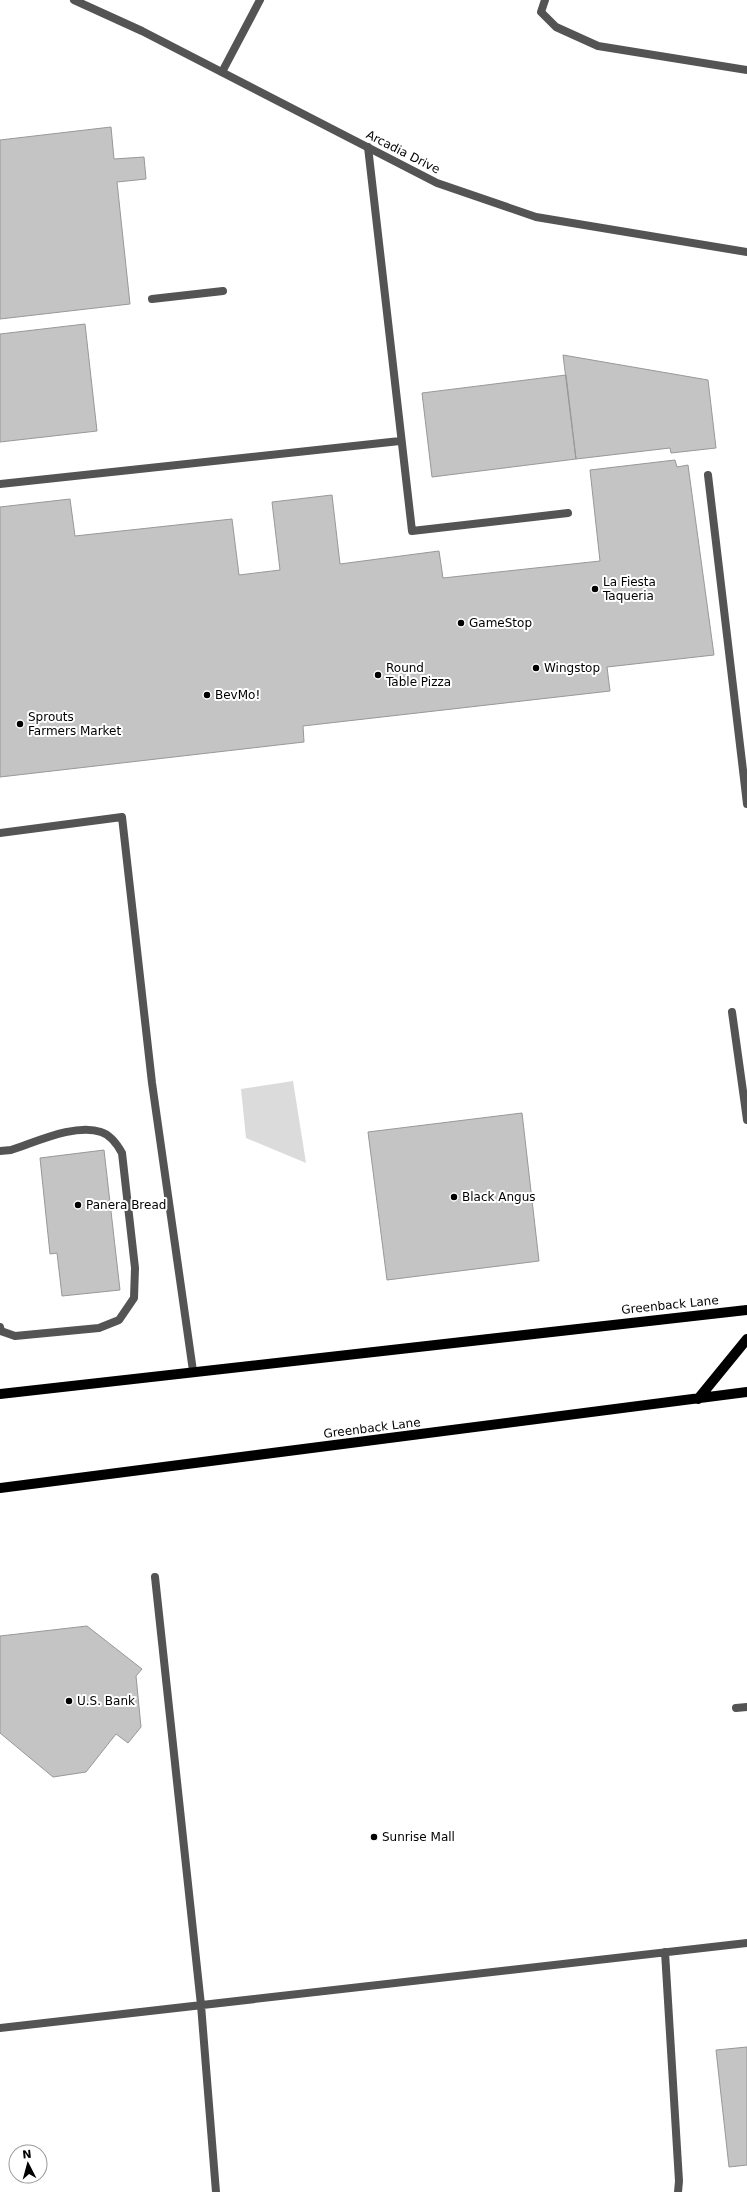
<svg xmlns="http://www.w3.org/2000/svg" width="747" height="2192" font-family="'DejaVu Sans',sans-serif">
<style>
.green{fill:#dbdbdb}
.building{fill:#c4c4c4;stroke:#989898}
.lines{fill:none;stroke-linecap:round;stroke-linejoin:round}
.service{stroke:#545454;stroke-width:8}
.minor{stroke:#545454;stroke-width:8}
.tertiary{stroke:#545454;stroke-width:8}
.primary{stroke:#000;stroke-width:10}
.poi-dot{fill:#000;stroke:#fff;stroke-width:1.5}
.labels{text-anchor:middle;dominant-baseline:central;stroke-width:4;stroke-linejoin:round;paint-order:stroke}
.street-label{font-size:12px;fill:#000;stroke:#fff}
.poi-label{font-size:12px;fill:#000;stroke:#fff;text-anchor:start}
</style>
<rect width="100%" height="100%" fill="#fff"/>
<!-- green -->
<path class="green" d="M293,1081L306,1163L246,1138L241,1089Z"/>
<!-- building -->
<path class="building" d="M111,127L114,159L144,157L146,179L117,182L130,304L0,319V140Z
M85,324L97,431L0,442V334Z
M563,355L708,380L716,448L671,453L670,448L576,459Z
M566,375L576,459L432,477L422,393Z
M675,460L677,467L688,465L714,655L607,667L610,691L303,726L304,742L0,777V507L70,499L75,536L232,519L239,575L280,570L272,502L332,495L340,564L439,551L443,578L600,561L590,470Z
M522,1113L539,1261L387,1280L368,1132Z
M104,1150L120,1290L62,1296L57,1253L50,1254L40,1158Z
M87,1626L142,1669L136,1676L141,1727L128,1743L116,1734L86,1772L53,1777L0,1733V1636Z
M747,2047V2165L729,2167L716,2050Z"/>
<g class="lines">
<!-- service -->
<path class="service" d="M545,0L541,12L556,27L598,46L747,70
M368,147L412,531L568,513
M152,299L223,291
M708,475L747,804
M0,484L400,441
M0,833L122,817L152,1083L193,1371
M732,1012L747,1120
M0,1151L11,1150C36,1142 76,1123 101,1132C111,1135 117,1144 122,1153L135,1268L134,1298L119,1320L99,1328L15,1336L1,1331L0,1327
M155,1577L201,2005L216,2192
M736,1708L747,1707
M665,1952L679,2181L678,2192
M0,2028L747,1943"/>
<!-- minor -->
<path class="minor" d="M222,72L260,0"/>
<!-- tertiary -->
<path class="tertiary" d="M74,0L142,31L437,183L536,217L747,252"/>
<!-- primary -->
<path class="primary" d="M0,1394L747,1310
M698,1399L747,1339
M0,1488L747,1392"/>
</g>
<!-- markers -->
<g class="poi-dot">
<circle cx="595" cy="589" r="4"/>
<circle cx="461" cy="623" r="4"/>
<circle cx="536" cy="668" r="4"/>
<circle cx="378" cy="675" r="4"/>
<circle cx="207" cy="695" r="4"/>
<circle cx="20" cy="724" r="4"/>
<circle cx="454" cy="1197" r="4"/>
<circle cx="78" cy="1205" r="4"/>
<circle cx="69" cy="1701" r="4"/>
<circle cx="374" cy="1837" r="4"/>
</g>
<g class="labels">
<!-- street labels -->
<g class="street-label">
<text transform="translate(403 152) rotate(27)">Arcadia Drive</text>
<text transform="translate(670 1305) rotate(-6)">Greenback Lane</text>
<text transform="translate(372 1428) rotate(-7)">Greenback Lane</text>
</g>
<!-- poi labels -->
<g class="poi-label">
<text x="603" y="582">La Fiesta<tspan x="603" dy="14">Taqueria</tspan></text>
<text x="469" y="623">GameStop</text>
<text x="386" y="668">Round<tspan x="386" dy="14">Table Pizza</tspan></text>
<text x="544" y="668">Wingstop</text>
<text x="215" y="695">BevMo!</text>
<text x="28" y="717">Sprouts<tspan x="28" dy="14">Farmers Market</tspan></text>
<text x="462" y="1197">Black Angus</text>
<text x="86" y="1205">Panera Bread</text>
<text x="77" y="1701">U.S. Bank</text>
<text x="382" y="1837">Sunrise Mall</text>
</g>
</g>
<!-- north arrow -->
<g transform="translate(28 2164) rotate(354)"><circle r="19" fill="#ffffff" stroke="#999999"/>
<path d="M0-3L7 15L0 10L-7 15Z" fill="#000000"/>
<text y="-6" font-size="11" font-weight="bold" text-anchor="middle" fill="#000000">N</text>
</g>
</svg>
